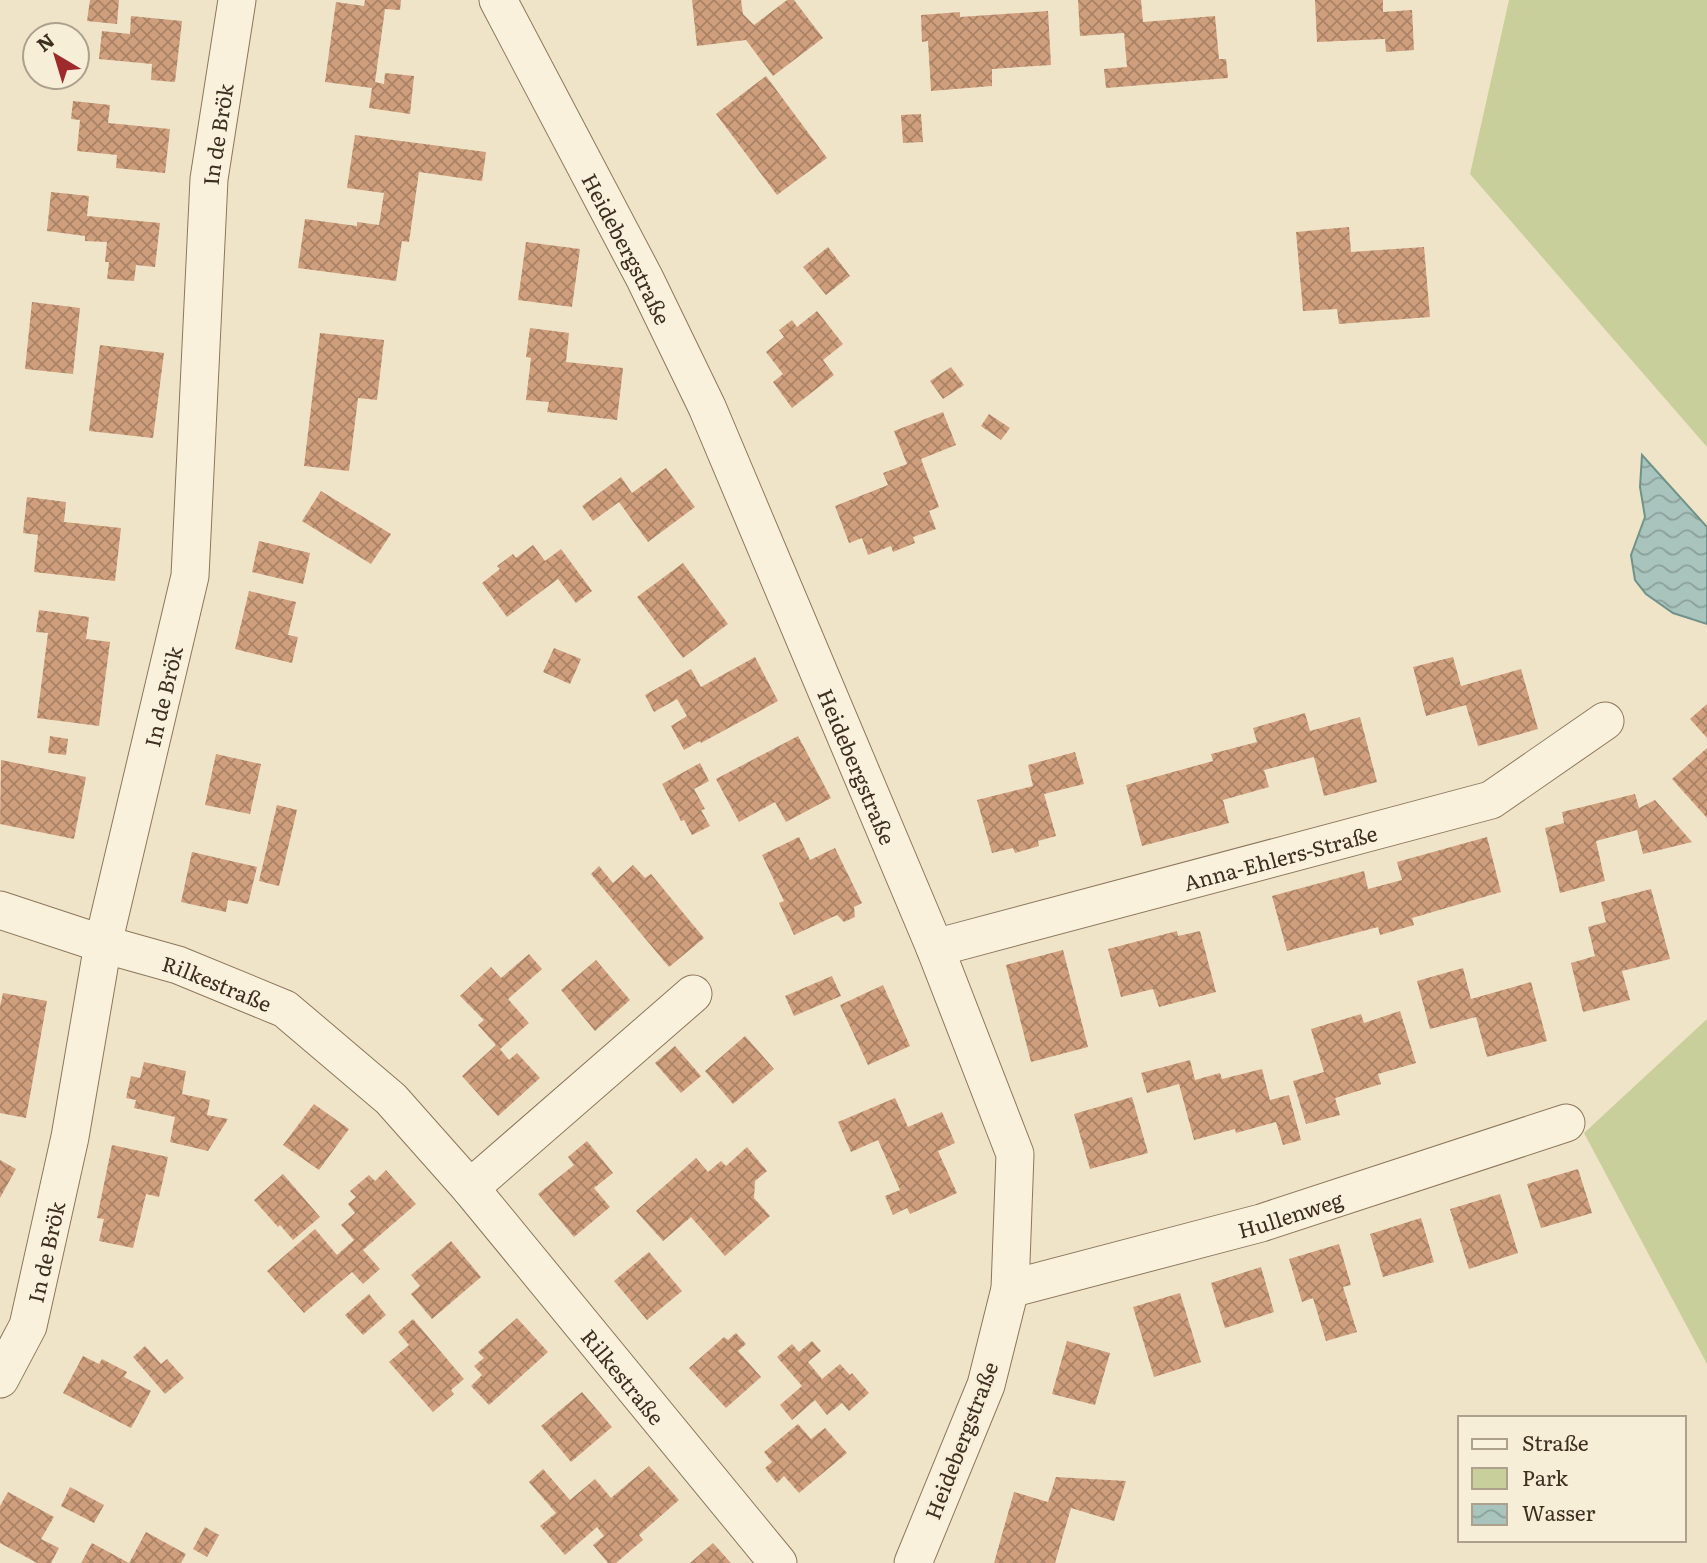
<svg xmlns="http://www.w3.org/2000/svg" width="1707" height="1563" font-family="Literata,serif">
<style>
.green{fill:#c9cf9b}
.water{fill:url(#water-waves);stroke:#6f938a;stroke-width:2}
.building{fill:url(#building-cross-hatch)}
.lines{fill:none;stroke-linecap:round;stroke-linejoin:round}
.minor-casing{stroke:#8d765c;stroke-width:39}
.minor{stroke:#faf1dc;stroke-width:37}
.labels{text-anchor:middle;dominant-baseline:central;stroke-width:5;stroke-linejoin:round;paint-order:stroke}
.street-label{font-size:21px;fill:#3d2e20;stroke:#f7eed8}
</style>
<defs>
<pattern id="water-waves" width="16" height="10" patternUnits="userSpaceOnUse" patternTransform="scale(1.75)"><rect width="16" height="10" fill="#a9c4bc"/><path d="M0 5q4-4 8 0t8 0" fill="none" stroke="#8ba098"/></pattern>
<pattern id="building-cross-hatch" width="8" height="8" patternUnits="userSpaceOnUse" patternTransform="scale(1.75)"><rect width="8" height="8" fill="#cf9f7d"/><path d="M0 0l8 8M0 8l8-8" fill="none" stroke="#a98266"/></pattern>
</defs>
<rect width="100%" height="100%" fill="#f0e4c8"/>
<!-- green -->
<path class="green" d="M1509,0H1707V447L1470,174Z
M1707,1019V1364L1584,1133Z"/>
<!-- water -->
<path class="water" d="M1642,455L1707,527V624L1673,613L1646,594L1635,580L1631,555L1645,517L1640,487Z"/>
<!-- building -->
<path class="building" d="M90,0H119L117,24L87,21Z
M365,0H401L400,10L385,9L375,82L384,84L385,73L414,76L410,114L369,108L372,88L325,82L336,2L364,6Z
M692,0H741L743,14L754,25L787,0H794L823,38L773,76L746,40L697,46Z
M1078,0H1141L1143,22L1215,16L1219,59H1226L1228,78L1106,88L1104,69L1127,67L1124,33L1080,36Z
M1315,0H1383V12L1412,10L1414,50L1386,52L1385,39L1317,42Z
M1048,11L1051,65L992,69V86L931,91L928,41L922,42L921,15L960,12V17Z
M131,16L182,21L175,82L151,80L152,64L99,59L102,31L130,34Z
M766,76L827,158L777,195L716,114Z
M73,101L110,105L108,123L170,129L165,173L116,168L117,155L77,151L80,120L71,119Z
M921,114L923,142L903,143L901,115Z
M355,135L486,152L482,181L419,172L409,242L402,241L396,281L298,268L305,219L357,226V222L379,225L384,193L347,188Z
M51,192L89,196L87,216L160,223L155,267L136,265L134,281L107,279L109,262H105L107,242L85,241V236L47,231Z
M1349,227L1351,252L1424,247L1430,317L1339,324L1337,309L1303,311L1296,232Z
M526,242L580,249L572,307L518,300Z
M828,247L850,276L826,295L803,267Z
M32,302L80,308L73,374L25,369Z
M817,311L843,344L823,360L834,375L792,408L773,382L783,374L766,352L784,337L779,330L792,320L797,327Z
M530,328L569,333L566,362L623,368L617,420L547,412L549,402L526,400L531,358L526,357Z
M320,333L384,340L377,400L358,398L349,471L304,466Z
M100,345L164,353L153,438L89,431Z
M951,367L964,385L943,399L930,381Z
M943,412L956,445L921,459L939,507L929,511L936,529L913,537L915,543L893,552L891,546L868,555L862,538L849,543L835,506L888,485L883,473L907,464L894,431Z
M989,414L1010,428L1001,440L981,426Z
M666,468L695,507L648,542L619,502L593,521L582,506L621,477L632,493Z
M321,491L391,534L371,564L302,521Z
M27,497L66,502L64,522L121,528L115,581L34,572L38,535L23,533Z
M259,541L310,553L303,584L252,572Z
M533,545L545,561L561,549L592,591L576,603L558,579L507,617L482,583L500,569L497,566L513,554L516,558Z
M683,563L728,624L683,658L637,597Z
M249,591L296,602L288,635L298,637L292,663L235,649Z
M39,610L89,617L86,639L110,642L99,726L37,718L48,633L36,632Z
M554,648L581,659L570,684L543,672Z
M755,657L778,701L701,743L700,741L684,750L671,726L687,716L677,699L654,712L645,695L691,669L701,687Z
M1453,657L1461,686L1521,669L1538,729L1478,746L1466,705L1426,716L1413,667Z
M1707,704V738L1690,719Z
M1305,713L1310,731L1360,717L1377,782L1324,796L1314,757L1264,770L1269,787L1223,800L1229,823L1142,846L1126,785L1213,761L1211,754L1257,742L1253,728Z
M50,736L68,739L66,755L48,753Z
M798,736L831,798L786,822L775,802L739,822L716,779Z
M1707,748V818L1672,779Z
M1075,752L1084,784L1044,794L1056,836L1038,841L1039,846L1015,853L1013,848L992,853L977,800L1033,786L1028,765Z
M216,754L261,764L250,814L205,805Z
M1,760L86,777L74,839L0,824Z
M700,763L709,781L694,789L705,809L701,810L710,826L692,835L684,820L681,821L662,784Z
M1635,794L1639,808L1655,800L1692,842L1643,854L1637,830L1596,841L1605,881L1560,893L1545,828L1564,823L1562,812Z
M277,805L297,810L279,886L259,881Z
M799,837L810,860L835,848L862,903L854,907L855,917L844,922L837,915L794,935L779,903L784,901L762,855Z
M1487,837L1501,892L1412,918L1414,925L1380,935L1378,927L1287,951L1272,896L1364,871L1368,889L1402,880L1397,862Z
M192,852L257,867L248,904L228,900L226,912L181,902Z
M633,865L645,878L651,874L704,938L669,967L591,874L599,866L613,883Z
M1651,889L1670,959L1622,971L1630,1000L1583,1012L1571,963L1595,956L1588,927L1606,922L1601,902Z
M1177,931L1178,936L1200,931L1216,992L1159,1007L1153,989L1121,997L1108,949Z
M1063,950L1088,1047L1031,1062L1006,965Z
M529,954L542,969L508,999L529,1023L500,1049L509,1060L517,1053L540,1078L498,1116L462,1076L496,1045L478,1025L484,1020L460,996L491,967L501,978Z
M596,960L630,1000L595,1031L561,990Z
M1463,968L1471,999L1531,982L1547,1041L1487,1057L1476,1017L1430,1029L1417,981Z
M832,976L841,996L794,1016L785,996Z
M883,985L910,1046L868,1065L840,1005Z
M3,993L47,1001L26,1118L0,1113V1006Z
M1400,1011L1416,1063L1378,1074L1381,1084L1335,1098L1340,1115L1306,1124L1293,1081L1324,1072L1311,1029L1361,1014L1364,1023Z
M745,1036L774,1069L733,1104L705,1071Z
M675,1046L701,1076L681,1093L655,1063Z
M1190,1060L1195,1080L1220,1073L1222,1079L1262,1069L1270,1100L1289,1095L1301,1140L1283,1145L1276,1122L1236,1133L1235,1129L1194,1140L1179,1084L1147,1093L1141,1073Z
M144,1062L186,1071L182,1094L210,1100L207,1115L228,1119L208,1151L170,1142L175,1117L134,1108L136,1100L126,1098L131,1076L140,1078Z
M1132,1097L1148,1153L1090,1169L1074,1114Z
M895,1098L908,1127L942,1112L955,1143L938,1151L957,1193L910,1214L907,1208L893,1215L885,1196L900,1190L878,1140L851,1152L838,1122Z
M314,1104L349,1129L319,1170L283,1145Z
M587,1141L613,1173L594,1188L610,1207L574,1237L538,1194L574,1165L568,1157Z
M112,1145L168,1157L159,1197L146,1194L133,1248L99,1241L104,1219L97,1218Z
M747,1147L767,1171L755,1181L754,1198L770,1216L725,1256L691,1217L663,1241L636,1211L696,1158L708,1172L721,1161L726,1166Z
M0,1160L16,1169L0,1198Z
M1578,1169L1592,1213L1541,1228L1527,1184Z
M386,1170L416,1204L363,1250L380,1269L363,1284L352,1272L304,1313L267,1271L315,1229L337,1255L354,1240L341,1225L355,1213L348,1204L356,1197L350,1191L369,1175L375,1181Z
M283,1174L320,1217L293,1240L280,1225L278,1227L254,1200Z
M1500,1194L1518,1253L1469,1269L1450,1209Z
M1421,1218L1434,1262L1383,1277L1370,1234Z
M451,1241L481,1277L432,1319L411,1294L420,1286L411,1275Z
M1339,1244L1351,1285L1343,1287L1357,1332L1326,1341L1313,1298L1302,1302L1289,1259Z
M649,1252L682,1291L647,1320L614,1281Z
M1261,1267L1274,1312L1225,1328L1211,1283Z
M1180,1293L1201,1362L1154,1377L1133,1307Z
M369,1294L386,1315L363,1335L345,1315Z
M517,1318L548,1352L489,1405L471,1386L482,1375L474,1366L484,1358L478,1352Z
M413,1319L464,1379L451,1390L454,1394L433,1412L389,1362L409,1345L398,1332Z
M736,1333L746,1344L738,1351L761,1377L726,1408L689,1368L724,1337L728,1340Z
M812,1341L821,1351L808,1362L822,1379L840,1364L850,1375L852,1373L869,1393L849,1411L842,1403L827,1415L815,1400L792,1420L780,1405L802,1386L777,1357L792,1344L799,1352Z
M1067,1341L1110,1353L1095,1405L1052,1394Z
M145,1346L161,1364L167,1359L184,1378L165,1394L133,1357Z
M83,1356L99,1364L102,1359L127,1372L124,1377L151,1391L131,1428L63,1393Z
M582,1392L612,1427L571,1462L541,1426Z
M798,1424L811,1439L825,1428L847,1453L799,1493L784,1476L777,1483L765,1468L772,1462L764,1452Z
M649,1466L679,1500L639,1535L643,1540L616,1563H608L593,1545L604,1536L597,1527L565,1555L540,1526L556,1513L529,1482L543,1469L570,1500L595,1479L611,1498Z
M1056,1477L1126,1481L1114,1521L1071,1508L1055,1563H994L1014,1492L1048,1502Z
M70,1487L104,1505L94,1523L61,1506Z
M8,1492L54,1517L41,1539L59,1548L51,1563H37L0,1543V1506Z
M205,1527L219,1535L207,1557L193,1549Z
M146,1532L186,1554L181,1563H129Z
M92,1543L129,1563H81Z
M713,1543L731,1563H690Z"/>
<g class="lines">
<!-- minor casing -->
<g class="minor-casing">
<g id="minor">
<path id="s1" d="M498,0L645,279L707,407L935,948L1015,1154L1010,1289L986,1385L913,1563"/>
<path id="s2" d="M0,910L103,944L178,965L285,1009L391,1099L470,1188L778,1563"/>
<path id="s3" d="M935,948L1491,800L1605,721"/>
<path d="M470,1188L693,994"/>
<path id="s4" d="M1010,1289L1261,1223L1566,1123"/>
<path id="s5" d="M0,1379L28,1326L70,1137L103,944L190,576L209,179L237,0"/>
</g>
</g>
<!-- minor -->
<use href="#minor" class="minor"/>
</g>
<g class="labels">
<!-- street labels -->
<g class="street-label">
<text stroke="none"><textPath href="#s5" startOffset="1270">In de Brök</textPath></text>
<text stroke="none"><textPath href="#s1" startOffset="280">Heidebergstraße</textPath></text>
<text stroke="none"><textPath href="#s5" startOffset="704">In de Brök</textPath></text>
<text stroke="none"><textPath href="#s1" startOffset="847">Heidebergstraße</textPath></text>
<text stroke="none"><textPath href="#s3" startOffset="357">Anna-Ehlers-Straße</textPath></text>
<text stroke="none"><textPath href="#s2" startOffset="229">Rilkestraße</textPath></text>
<text stroke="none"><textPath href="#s4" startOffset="290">Hullenweg</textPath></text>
<text stroke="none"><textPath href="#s5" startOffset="136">In de Brök</textPath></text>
<text stroke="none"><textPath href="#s2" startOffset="803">Rilkestraße</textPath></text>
<text transform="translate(960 1440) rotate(-69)">Heidebergstraße</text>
</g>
</g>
<!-- legend -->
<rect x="1458" y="1416" width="228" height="126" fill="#f7eed8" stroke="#ada18e" stroke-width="2"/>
<rect x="1472" y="1439" width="35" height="10" fill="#faf1dc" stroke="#ada18e" stroke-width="2"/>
<text x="1522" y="1451" font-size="21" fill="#3d2e20">Straße</text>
<rect x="1472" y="1468" width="35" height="21" fill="#c9cf9b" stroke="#ada18e" stroke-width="2"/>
<text x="1522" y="1486" font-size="21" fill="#3d2e20">Park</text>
<rect x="1472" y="1504" width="35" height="21" fill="url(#water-waves)" stroke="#ada18e" stroke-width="2"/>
<text x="1522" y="1521" font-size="21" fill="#3d2e20">Wasser</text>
<!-- north arrow -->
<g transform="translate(56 56) rotate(322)"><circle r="33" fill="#f7eed8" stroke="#ada18e" stroke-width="2"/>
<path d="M0-5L12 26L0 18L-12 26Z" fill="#9e2a2b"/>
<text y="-10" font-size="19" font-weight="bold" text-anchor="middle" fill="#3d2e20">N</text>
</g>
</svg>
